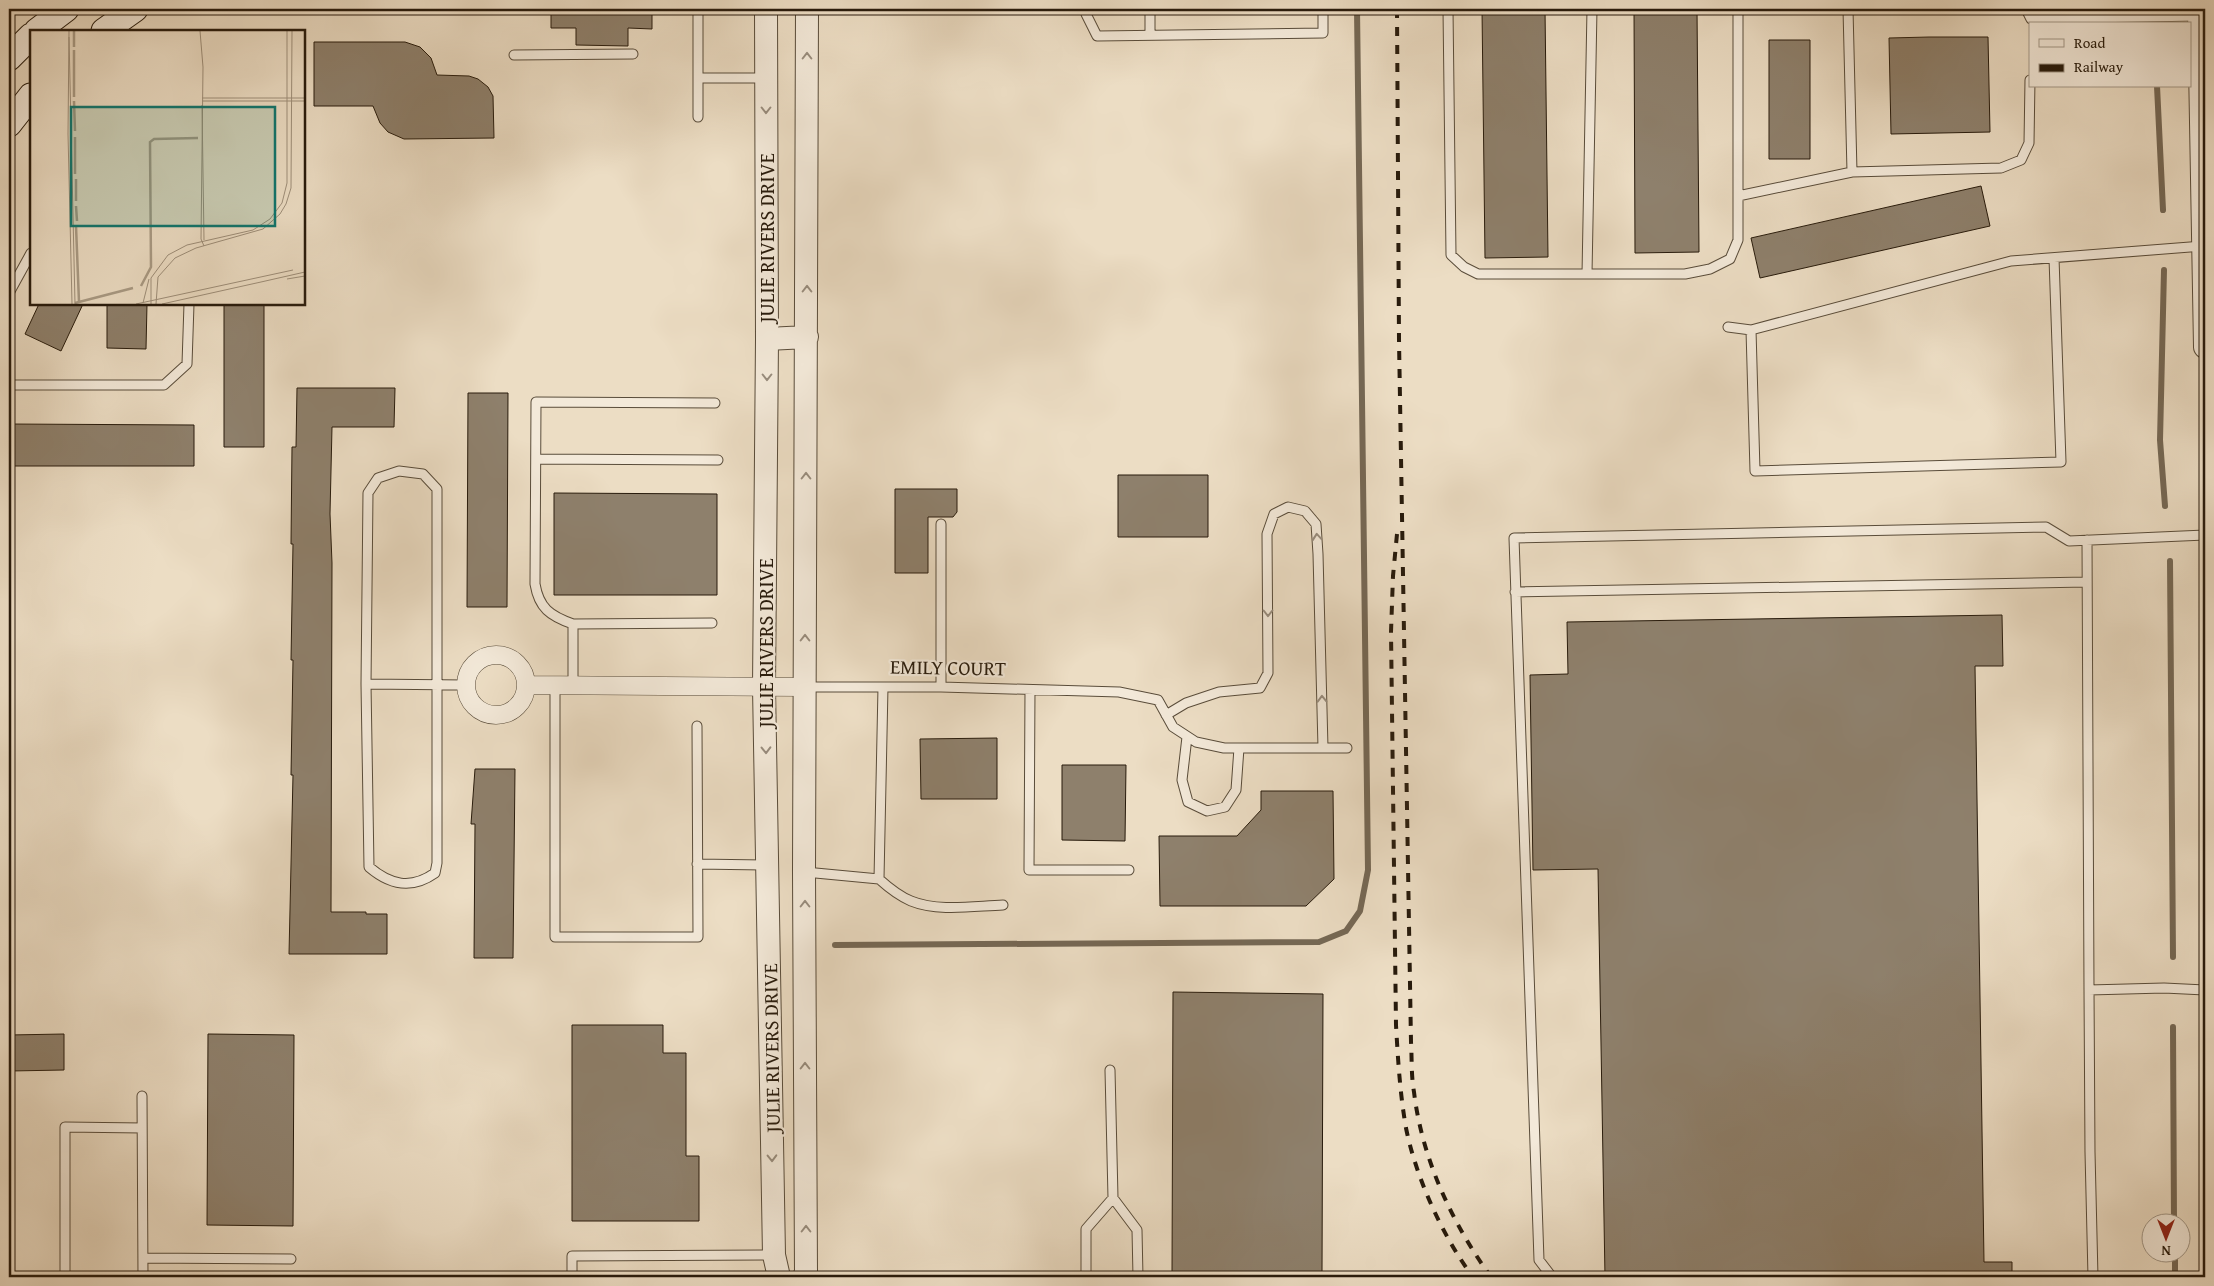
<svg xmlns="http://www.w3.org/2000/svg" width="2214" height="1286" font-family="'Gentium Book Plus',serif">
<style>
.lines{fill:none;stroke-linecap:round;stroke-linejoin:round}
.stream{stroke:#756855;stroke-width:6}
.building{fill:#8e806c;stroke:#281b0c}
.service-casing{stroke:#594c3a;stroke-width:11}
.minor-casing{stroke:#594c3a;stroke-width:19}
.tertiary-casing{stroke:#594c3a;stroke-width:24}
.secondary-casing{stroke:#281b0c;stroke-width:27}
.service{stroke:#f3e9d9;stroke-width:9}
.minor{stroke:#f3e9d9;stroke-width:18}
.tertiary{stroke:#f3e9d9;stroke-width:22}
.secondary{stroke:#f3e9d9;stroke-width:25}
.rail{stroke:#281b0c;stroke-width:4;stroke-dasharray:9 9;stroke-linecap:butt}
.oneway{stroke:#988c7d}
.labels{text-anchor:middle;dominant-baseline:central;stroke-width:4.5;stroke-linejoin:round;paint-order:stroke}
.street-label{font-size:20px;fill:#281b0c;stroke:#f3e9d9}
.inset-river{fill:none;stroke:#a99b85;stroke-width:2.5}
.inset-road{fill:none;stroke:#9e8f7a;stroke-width:1}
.view{fill:#0f766e;fill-opacity:0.15;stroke:#0f766e;stroke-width:2.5}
.inset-edge{fill:none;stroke:#281b0c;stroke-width:2.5}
</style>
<rect width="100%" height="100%" fill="#ecddc4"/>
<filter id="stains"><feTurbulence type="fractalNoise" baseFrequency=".004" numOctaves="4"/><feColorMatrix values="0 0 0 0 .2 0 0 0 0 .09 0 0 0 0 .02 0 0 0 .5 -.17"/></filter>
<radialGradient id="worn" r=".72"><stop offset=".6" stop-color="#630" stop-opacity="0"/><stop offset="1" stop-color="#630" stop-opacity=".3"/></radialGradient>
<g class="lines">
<!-- stream -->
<path class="stream" d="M2157,86L2163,210
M2164,270L2160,440L2165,506
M2170,561L2173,957
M835,945L1319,942L1346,931L1360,911L1368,870L1357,9
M2173,1027L2174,1224
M2175,1254V1277"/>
</g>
<!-- building -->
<path class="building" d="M551,9H652V29L628,28V46L576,45V28H551Z
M1482,9H1545L1548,257L1485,258Z
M1634,9H1697L1699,252L1635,253Z
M1929,37H1988L1990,132L1891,134L1889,38Z
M1769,40H1810V159H1769Z
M314,42H405L420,47L431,58L437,75L469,76L478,79L488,87L493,96L494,138L404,139L388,132L380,123L373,106H314Z
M1981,186L1990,226L1760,278L1751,238Z
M39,304H83L61,351L25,334Z
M107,304H147L146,349L107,348Z
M224,304H264V447H224Z
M297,388H395L394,427H332L330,514L332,563L331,912H366V914H387V954H289L293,775H291L293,660H291L293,544H291L292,447H296Z
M468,393H508L507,607H467Z
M9,424L194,425V466H9Z
M1118,475H1208V537H1118Z
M895,489H957V512L953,517H928V573H895Z
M554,493L717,494V595H554Z
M2002,615L2003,666H1975L1984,1262H2012V1277H1605L1598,869L1533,870L1530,675L1568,674L1567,622Z
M997,738V799H921L920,739Z
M1062,765H1126L1125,841L1062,840Z
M475,769H515L513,958H474L475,824H471Z
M1261,791H1333L1334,879L1306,906H1160L1159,836H1237L1261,810Z
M1173,992L1323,994L1322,1274H1172Z
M572,1025H663V1053H686V1156H699V1221H572Z
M64,1034V1070L10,1071L9,1035Z
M208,1034L294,1035L293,1226L207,1225Z"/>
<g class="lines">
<!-- service casing -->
<g class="service-casing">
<path id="service" d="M698,9V117
M1086,9V14L1097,36L1323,33V9
M1448,9L1451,255L1464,267L1478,274H1685L1710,269L1730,259L1738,240V9
M1848,9L1852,172L2001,168L2021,160L2029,143L2030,80
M2026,9L2031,19L2199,16
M1150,35V9
M514,55L633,54
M698,78H765
M1738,196L1852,172
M2054,258L2061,462L1755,471L1751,330L2011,261L2203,246
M1587,274L1592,9
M9,293L31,253
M1728,327L1751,330
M9,385H164L187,364L189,304
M536,459L718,460
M941,524V687
M2087,540L2089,990
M1515,592L2087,582
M712,623L573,624C550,616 539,608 535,584L536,402L715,403
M573,624V685
M366,684L369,867C390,885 411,890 435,873L437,863V489L423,474L399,471L378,478L368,493L366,684L465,685
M555,685V937H698L697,726
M805,687H941L1119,692L1158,700L1173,727L1196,742L1224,748H1347
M883,687L879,879C889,888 899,896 911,901C938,912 974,906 1003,905
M1030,690L1029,870H1129
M1166,715L1186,703L1219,692L1260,688L1268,673L1267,534L1274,514L1288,507L1305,511L1316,524L1318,554L1323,748
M1187,737L1182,780L1188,802L1207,811L1225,807L1236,790L1239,748
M697,864L768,865
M805,872L879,879
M1110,1070L1113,1198L1137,1230L1138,1277
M142,1096L143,1277
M143,1258L291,1259
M65,1277V1127L142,1128
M572,1277V1256L774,1255
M1086,1277V1229L1113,1198
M1552,1277L1539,1260L1514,538L2046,527L2069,541L2205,535
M2093,1277L2090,1152L2089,990L2164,988L2205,990"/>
</g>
<!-- minor casing -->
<g class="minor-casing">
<path id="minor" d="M466 685a30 30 0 1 1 60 0a30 30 0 1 1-60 0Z
M526,685L805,687"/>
</g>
<!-- tertiary casing -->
<g class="tertiary-casing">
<path id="tertiary" d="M766,9L767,339L764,687L774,1255L779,1277
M2199,9L2205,347
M767,339L807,337
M804,1277L806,1272L804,872L807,9"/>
</g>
<!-- secondary casing -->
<g class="secondary-casing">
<path id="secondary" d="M37,31L66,9
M104,31L135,9
M9,58L31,36
M9,124L31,96"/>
</g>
<!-- service -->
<use href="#service" class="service"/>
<!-- minor -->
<use href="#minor" class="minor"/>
<!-- tertiary -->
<use href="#tertiary" class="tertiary"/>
<!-- secondary -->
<use href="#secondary" class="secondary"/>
<!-- rail -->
<path class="rail" d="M1397,9L1399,340L1411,1042C1412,1058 1411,1075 1414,1092C1422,1159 1452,1223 1491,1277
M1397,534L1393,576L1391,632L1396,1025C1398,1060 1400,1094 1406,1128C1416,1178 1443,1237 1473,1277"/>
</g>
<!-- one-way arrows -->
<defs><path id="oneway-chevron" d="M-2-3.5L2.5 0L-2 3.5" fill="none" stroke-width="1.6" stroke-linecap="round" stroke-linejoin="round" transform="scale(1.25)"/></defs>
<g class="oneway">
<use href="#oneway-chevron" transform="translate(807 56) rotate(-90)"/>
<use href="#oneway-chevron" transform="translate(766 110) rotate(90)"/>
<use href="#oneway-chevron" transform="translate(807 289) rotate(-90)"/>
<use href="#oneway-chevron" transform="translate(767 377) rotate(90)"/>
<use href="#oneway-chevron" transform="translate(806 476) rotate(-90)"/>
<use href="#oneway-chevron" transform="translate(1317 537) rotate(-95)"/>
<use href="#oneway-chevron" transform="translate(1268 613) rotate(90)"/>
<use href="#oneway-chevron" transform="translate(805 638) rotate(-90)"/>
<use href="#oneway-chevron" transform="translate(1322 699) rotate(-91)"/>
<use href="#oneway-chevron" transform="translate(766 750) rotate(89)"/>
<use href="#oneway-chevron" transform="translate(805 904) rotate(-90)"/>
<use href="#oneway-chevron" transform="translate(805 1066) rotate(-90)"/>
<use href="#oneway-chevron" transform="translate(772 1158) rotate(89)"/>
<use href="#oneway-chevron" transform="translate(806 1229) rotate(-90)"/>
</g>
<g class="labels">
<!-- street labels -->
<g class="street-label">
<text transform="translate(766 238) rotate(-90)">JULIE RIVERS DRIVE</text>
<text transform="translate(765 643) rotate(-90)">JULIE RIVERS DRIVE</text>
<text transform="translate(948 667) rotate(1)">EMILY COURT</text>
<text transform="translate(771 1048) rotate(-91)">JULIE RIVERS DRIVE</text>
</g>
</g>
<!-- overview -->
<g transform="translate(30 30)">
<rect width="275" height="275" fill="#ecddc4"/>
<path class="inset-river" d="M44,17V1M44,20V67M44,71L45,101M45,107V144M46,149V171M46,176L47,191M46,196L49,272M111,256L121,237L120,112L124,109L168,108M45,273L103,258"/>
<path class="inset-road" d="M39,1L38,104L42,274M170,1L173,37L171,209L174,216M39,7L45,274M172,68H275M172,71H275M172,75L174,210M257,249L275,246M231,252L275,242M113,273L119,249M106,274L263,240M121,274V248L138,225L157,215L223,200L240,189L252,173L257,153V1M126,274L128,247L145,228L166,218L233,199L250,184L256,174L261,158L262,1M132,274L231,252"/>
<path class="view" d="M41,77H245V196H41Z"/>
<rect width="275" height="275" class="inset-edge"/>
</g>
<!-- margin -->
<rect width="2214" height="1286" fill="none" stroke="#ecddc4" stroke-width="30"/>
<rect x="10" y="10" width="2194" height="1266" fill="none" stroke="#281b0c" stroke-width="2.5"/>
<rect x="15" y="15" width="2184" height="1256" fill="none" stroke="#281b0c"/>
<!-- legend -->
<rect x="2029" y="22" width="162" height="65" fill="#f3e9d9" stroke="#a29787"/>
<rect x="2039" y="39" width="25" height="8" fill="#f3e9d9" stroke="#a29787"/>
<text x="2074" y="48" font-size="15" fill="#281b0c">Road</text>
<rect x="2039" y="64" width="25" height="8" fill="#281b0c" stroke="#a29787"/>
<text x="2074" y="72" font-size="15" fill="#281b0c">Railway</text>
<!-- north arrow -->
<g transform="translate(2166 1238) rotate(180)"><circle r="24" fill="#f3e9d9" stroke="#a29787"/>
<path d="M0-4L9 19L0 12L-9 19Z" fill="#8f2418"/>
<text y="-8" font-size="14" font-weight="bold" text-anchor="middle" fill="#281b0c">N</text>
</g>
<rect width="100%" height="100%" filter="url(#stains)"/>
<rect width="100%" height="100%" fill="url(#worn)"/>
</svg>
